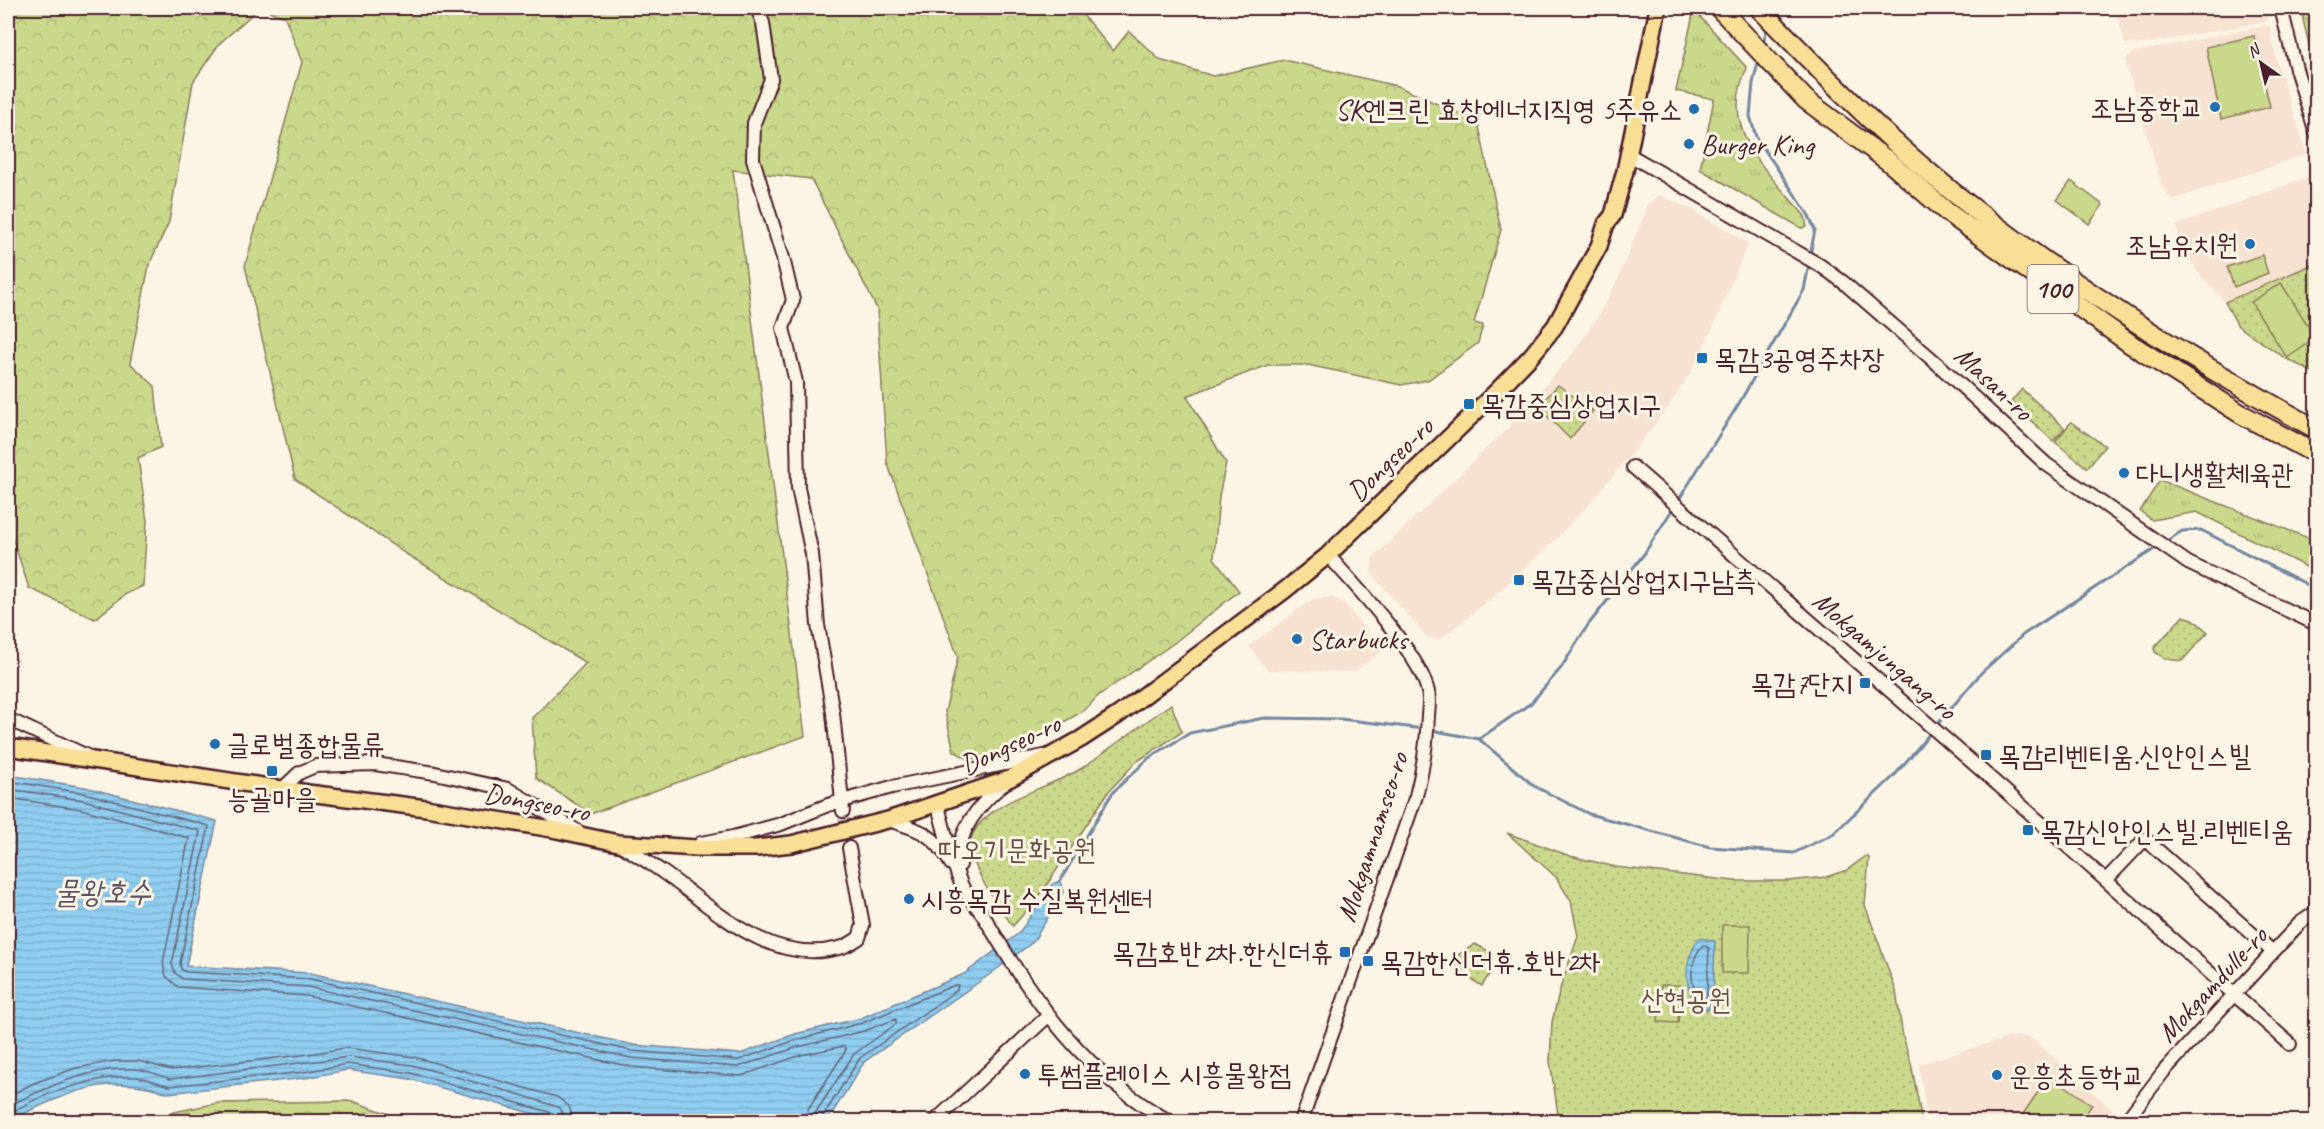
<svg xmlns="http://www.w3.org/2000/svg" width="2324" height="1129" font-family="Caveat,'Poor Story',sans-serif">
<style>
.built{fill:#f7e1d0}
.grass{fill:url(#grass-tufts);stroke:#8a7c5c;stroke-width:1.5}
.forest{fill:url(#forest-crowns);stroke:#8a7c5c;stroke-width:1.5}
.park{fill:url(#park-dots);stroke:#8a7c5c;stroke-width:1.5}
.pitch{fill:#cad88c;stroke:#8a7c5c;stroke-width:1.5}
.water{fill:url(#water-rules);stroke:#7387a1;stroke-width:1.5}
.lines{fill:none;stroke-linecap:round;stroke-linejoin:round}
.shore{stroke:#66657a;stroke-width:1.5}
.stream{stroke:#7387a1;stroke-width:3}
.minor-tunnel{stroke:#d8cac0;stroke-width:12;stroke-dasharray:12 6;stroke-linecap:butt}
.minor-casing{stroke:#4a1f2b;stroke-width:16}
.major-casing{stroke:#4a1f2b;stroke-width:20}
.highway-casing{stroke:#4a1f2b;stroke-width:22}
.minor{stroke:#fcf5e5;stroke-width:12}
.major{stroke:#f9df96;stroke-width:15}
.highway{stroke:#f9df96;stroke-width:18}
.poi-dot{fill:#1f6fb2;stroke:#fcf5e5;stroke-width:2}
.labels{text-anchor:middle;dominant-baseline:central;stroke-width:6;stroke-linejoin:round;paint-order:stroke}
.shield{fill:#fcf5e5;stroke:#7f5f63;stroke-width:1.5}
.shield-label{font-size:27px;font-weight:bold;fill:#4a1f2b}
.poi-label{font-size:28px;fill:#4a1f2b;stroke:#fcf5e5;text-anchor:start}
.street-label{font-size:28px;fill:#4a1f2b;stroke:#fcf5e5}
.park-label{font-size:28px;fill:#6a4d43;stroke:#fcf5e5}
.water-label{font-size:30px;font-style:italic;fill:#5f5366;stroke:#fcf5e5}
</style>
<defs>
<pattern id="grass-tufts" width="24" height="20" patternUnits="userSpaceOnUse" patternTransform="scale(1.5)"><rect width="24" height="20" fill="#cad88c"/><path d="M3 7l-1-3M5 7V3M7 7l1-3M15 17l-1-3M17 17v-4M19 17l1-3" fill="none" stroke="#afb979"/></pattern>
<pattern id="forest-crowns" width="20" height="18" patternUnits="userSpaceOnUse" patternTransform="scale(1.5)"><rect width="20" height="18" fill="#cad88c"/><path d="M2 6a3 3 0 1 1 6 0M12 15a3 3 0 1 1 6 0" fill="none" stroke="#afb979"/></pattern>
<pattern id="park-dots" width="8" height="8" patternUnits="userSpaceOnUse" patternTransform="scale(1.5)"><rect width="8" height="8" fill="#cad88c"/><path d="M2 2h.1M6 6h.1" fill="none" stroke="#afb979" stroke-width="1.8" stroke-linecap="round"/></pattern>
<pattern id="water-rules" width="6" height="5" patternUnits="userSpaceOnUse" patternTransform="scale(1.5)"><rect width="6" height="5" fill="#8fcdf0"/><path d="M0 2.5h6" fill="none" stroke="#7db0ce"/></pattern>
</defs>
<rect width="100%" height="100%" fill="#fcf5e5"/>
<filter id="ink" filterUnits="userSpaceOnUse"><feTurbulence type="fractalNoise" baseFrequency=".0167" numOctaves="2"/><feDisplacementMap in="SourceGraphic" scale="12" xChannelSelector="R" yChannelSelector="G"/><feConvolveMatrix kernelMatrix="1 2 1 2 8 2 1 2 1" color-interpolation-filters="sRGB"/></filter>
<g filter="url(#ink)">
<!-- built -->
<path class="built" d="M2116,8H2265L2267,21L2143,44H2125Z
M2269,25L2278,66L2307,154L2172,200L2162,186L2125,61L2135,52Z
M2313,175L2316,183V263L2225,302L2196,270L2175,226Z
M1659,195L1689,208L1748,243L1712,329L1692,370L1670,404L1640,443L1589,504L1552,543L1494,596L1439,640L1427,637L1371,573L1373,558L1507,429L1573,353L1596,320L1618,279L1649,203Z
M1331,597L1344,603L1382,651L1354,672L1267,670L1249,646L1313,599Z
M2021,1036L2033,1039L2113,1111L2106,1121H1927L1919,1064L2011,1037Z"/>
<!-- grass -->
<path class="grass" d="M1694,10L1747,68C1717,130 1768,172 1805,216L1807,227L1801,228L1700,169L1714,99L1676,91Z
M2160,480L2316,541V572L2197,512L2152,520L2140,511Z"/>
<!-- forest -->
<path class="forest" d="M8,8H259L219,44L193,82L169,222L149,265L130,363L155,386L161,447L138,458L147,521L143,586L126,594L95,619L29,588L8,525Z
M261,8H1077L1113,51L1129,31L1160,60L1213,76L1284,60L1397,86L1478,122L1501,230L1474,323L1483,325L1478,343L1428,380L1401,385L1308,365H1268L1187,396L1226,463L1219,496L1214,558L1239,591L1174,643L1098,696L1085,710L1048,731L1016,746L970,760L954,751L945,712L958,657L887,462L877,309L811,179L733,170L805,736L591,814L536,778L532,718L586,663L403,552L295,479L245,266L302,62L285,17Z
M2302,8H2316V73L2303,20Z
M352,1101L409,1121H130L218,1103Z"/>
<!-- park -->
<path class="park" d="M2316,263V374L2285,358L2238,326L2225,302Z
M1558,385L1593,411L1570,439L1538,407Z
M2022,389L2065,428L2053,441L2011,402Z
M2071,422L2105,446L2087,468L2055,442Z
M2183,616L2193,619L2208,632L2182,661L2166,659L2155,652L2154,648Z
M1171,704L1182,732L1136,762L1109,791L1040,895L1013,926C999,907 961,858 973,833C991,799 1051,788 1082,768C1112,747 1141,725 1171,704Z
M1507,833L1570,856L1616,867L1734,881H1789L1826,877L1847,870L1866,856L1869,858L1865,905L1896,991L1903,1037L1911,1063L1922,1121H1559L1550,1061L1552,1022L1560,989L1578,936L1571,901L1556,877Z
M1475,944L1490,952L1492,970L1482,986L1456,970L1455,957Z"/>
<!-- pitch -->
<path class="pitch" d="M2254,36L2270,107L2221,119L2206,47Z
M2071,181L2103,205L2089,224L2057,200Z
M2262,255L2268,273L2234,287L2227,267Z
M2281,283L2316,338L2287,358L2251,302Z
M1722,925H1750L1749,973H1722Z
M1661,985H1681L1678,1023L1658,1022Z
M2050,1075L2092,1105L2080,1121H2018Z"/>
<!-- water -->
<path class="water" d="M8,775L85,787L217,821L186,966L310,973L634,1045L740,1054L795,1034L861,1018L964,974L1019,933L1052,884L1060,881L1064,891L1033,942L989,975L864,1062L830,1117L824,1121H559L410,1079L347,1070L305,1078L168,1093C109,1070 61,1096 8,1121Z
M1699,938L1715,941L1713,1002L1709,1003V1009H1696C1696,1002 1692,999 1690,992C1683,972 1688,955 1699,938Z"/>
<g class="lines">
<!-- shore -->
<path class="shore" d="M8,781L84,793L209,826L180,963L181,969L186,972L310,979L632,1051L739,1060L796,1040L862,1023L955,985H958L957,990L860,1058L823,1116L822,1122
M8,789L83,800L200,831L172,964L175,973L183,979L308,987L631,1058L738,1067L798,1047L864,1031L896,1019V1024L854,1054L816,1112L814,1122
M8,798L81,809L189,838L163,963L166,976L178,987L307,996L632,1067L741,1076L801,1055L844,1046L846,1050L808,1109L805,1122
M1703,945L1709,948L1707,996L1702,1000C1687,987 1690,959 1703,945Z
M8,1096L34,1083L76,1068L115,1061H138L172,1070L302,1055L346,1048L414,1057L557,1097L569,1106L574,1122
M8,1106C46,1088 91,1066 135,1069C148,1070 159,1075 170,1079L349,1057L412,1065L518,1094L558,1107L563,1114L565,1122
M8,1116C34,1095 100,1075 133,1077C146,1077 157,1083 169,1086L304,1072L347,1064L411,1073L553,1113L557,1122"/>
<!-- stream -->
<path class="stream" d="M1763,44L1767,27
M1759,59L1753,83L1750,116L1756,137L1808,214L1815,230L1810,255
M1678,501L1738,405L1804,290L1809,264
M2165,542L2182,531L2201,530L2316,589
M1935,727L1982,672L2024,634L2159,546
M1430,730L1479,739L1531,703L1561,668L1588,625L1644,554L1674,507
M1479,739L1534,786L1589,814L1710,847L1794,853L1833,834L1894,776L1931,732
M1060,881L1113,792L1150,757L1190,733L1264,718L1341,719L1424,729"/>
<!-- minor-tunnel -->
<path class="minor-tunnel" d="M843,811L849,848"/>
<!-- minor casing -->
<g class="minor-casing">
<path id="minor" d="M757,8L763,23L771,79L754,123L753,159L783,258L793,300L783,328L796,382L798,488L812,554L818,625L833,713L843,811
M2281,8L2296,69L2316,133
M1628,154L1821,266L1843,282L1941,367L2046,464L2188,563L2316,624
M1633,467L2004,790L2290,1044
M8,719L87,756
M282,789L299,773L315,766L375,764L435,773L508,789L579,832
M937,803C945,830 951,861 962,886C968,898 979,908 986,920C1032,999 1087,1077 1171,1122
M888,820C919,829 935,834 951,864
M618,843C633,853 650,863 664,873C715,909 769,966 839,948C845,947 853,942 859,938L863,925L849,848
M701,843L733,837L781,824L828,805L892,787L1044,756
M960,865C955,830 981,802 1006,782
M2106,880L2145,839L2273,952
M934,1122L1049,1015
M1301,1122L1416,796C1423,769 1427,743 1428,715C1429,707 1430,699 1428,692C1420,653 1355,586 1328,555
M2125,1122L2164,1071L2273,952L2300,923L2316,912"/>
</g>
<!-- major casing -->
<g class="major-casing">
<path id="major" d="M8,747L308,793L426,808L552,829L618,843L697,848H757L791,844L888,820L1009,779L1081,739L1118,715L1285,590L1328,555L1497,391L1531,356L1555,326L1599,246L1606,224L1613,215L1625,171L1658,8"/>
</g>
<!-- highway casing -->
<g class="highway-casing">
<path id="highway" d="M1719,8L1806,100L1888,161L1947,212L2132,345L2241,414L2316,454
M1759,8C1821,72 1884,137 1954,193C2067,283 2190,360 2316,429"/>
</g>
<!-- minor -->
<use href="#minor" class="minor"/>
<!-- major -->
<use href="#major" class="major"/>
<!-- highway -->
<use href="#highway" class="highway"/>
</g>
</g>
<!-- markers -->
<g class="poi-dot">
<circle cx="2215" cy="107" r="6"/>
<circle cx="1694" cy="109" r="6"/>
<circle cx="1689" cy="144" r="6"/>
<circle cx="2250" cy="244" r="6"/>
<rect x="1696" y="352" width="12" height="12" rx="3"/>
<rect x="1463" y="398" width="12" height="12" rx="3"/>
<circle cx="2124" cy="473" r="6"/>
<rect x="1513" y="574" width="12" height="12" rx="3"/>
<circle cx="1297" cy="639" r="6"/>
<rect x="1859" y="677" width="12" height="12" rx="3"/>
<circle cx="215" cy="744" r="6"/>
<rect x="1980" y="749" width="12" height="12" rx="3"/>
<rect x="266" y="765" width="12" height="12" rx="3"/>
<rect x="2022" y="824" width="12" height="12" rx="3"/>
<circle cx="909" cy="899" r="6"/>
<rect x="1339" y="946" width="12" height="12" rx="3"/>
<rect x="1362" y="955" width="12" height="12" rx="3"/>
<circle cx="1025" cy="1074" r="6"/>
<circle cx="1997" cy="1075" r="6"/>
</g>
<g class="labels">
<!-- shield labels -->
<rect class="shield" x="2027.5" y="265" width="51" height="48" rx="4.5"/>
<g class="shield-label">
<text x="2053" y="289">100</text>
</g>
<!-- poi labels -->
<g class="poi-label">
<text x="2203" y="107" text-anchor="end">조남중학교</text>
<text x="1682" y="109" text-anchor="end">SK엔크린 효창에너지직영 5주유소</text>
<text x="1701" y="144">Burger King</text>
<text x="2238" y="244" text-anchor="end">조남유치원</text>
<text x="1714" y="358">목감3공영주차장</text>
<text x="1481" y="404">목감중심상업지구</text>
<text x="2136" y="473">다니생활체육관</text>
<text x="1531" y="580">목감중심상업지구남측</text>
<text x="1309" y="639">Starbucks</text>
<text x="1853" y="683" text-anchor="end">목감7단지</text>
<text x="227" y="744">글로벌종합물류</text>
<text x="1998" y="755">목감리벤티움.신안인스빌</text>
<text x="272" y="798" text-anchor="middle">능골마을</text>
<text x="2040" y="830">목감신안인스빌.리벤티움</text>
<text x="921" y="899">시흥목감 수질복원센터</text>
<text x="1333" y="952" text-anchor="end">목감호반2차.한신더휴</text>
<text x="1380" y="961">목감한신더휴.호반2차</text>
<text x="1037" y="1074">투썸플레이스 시흥물왕점</text>
<text x="2009" y="1075">운흥초등학교</text>
</g>
<!-- street labels -->
<g class="street-label">
<text transform="translate(1994 383) rotate(43)">Masan-ro</text>
<text transform="translate(1390 459) rotate(-44)">Dongseo-ro</text>
<text transform="translate(1885 655) rotate(41)">Mokgamjungang-ro</text>
<text transform="translate(1010 744) rotate(-25)">Dongseo-ro</text>
<text transform="translate(537 802) rotate(11)">Dongseo-ro</text>
<text transform="translate(1372 837) rotate(-72)">Mokgamnamseo-ro</text>
<text transform="translate(2212 984) rotate(-47)">Mokgamdulle-ro</text>
</g>
<!-- park labels -->
<g class="park-label">
<text x="1017" y="849">따오기문화공원</text>
<text x="1686" y="999">산현공원</text>
</g>
<!-- water labels -->
<g class="water-label">
<text x="103" y="892">물왕호수</text>
</g>
</g>
<!-- margin -->
<rect width="2324" height="1129" fill="none" stroke="#fcf5e5" stroke-width="30"/>
<rect x="15" y="15" width="2294" height="1099" fill="none" stroke="#4a1f2b" stroke-width="2" filter="url(#ink)"/>
<!-- north arrow -->
<g transform="translate(2261 63) rotate(326)" stroke="#fcf5e5" stroke-width="4.5" paint-order="stroke">
<path d="M0-4.5L10 22L0 15L-10 22Z" fill="#4a1f2b"/>
<text y="-9" font-size="16" font-weight="bold" text-anchor="middle" fill="#4a1f2b">N</text>
</g>
</svg>
